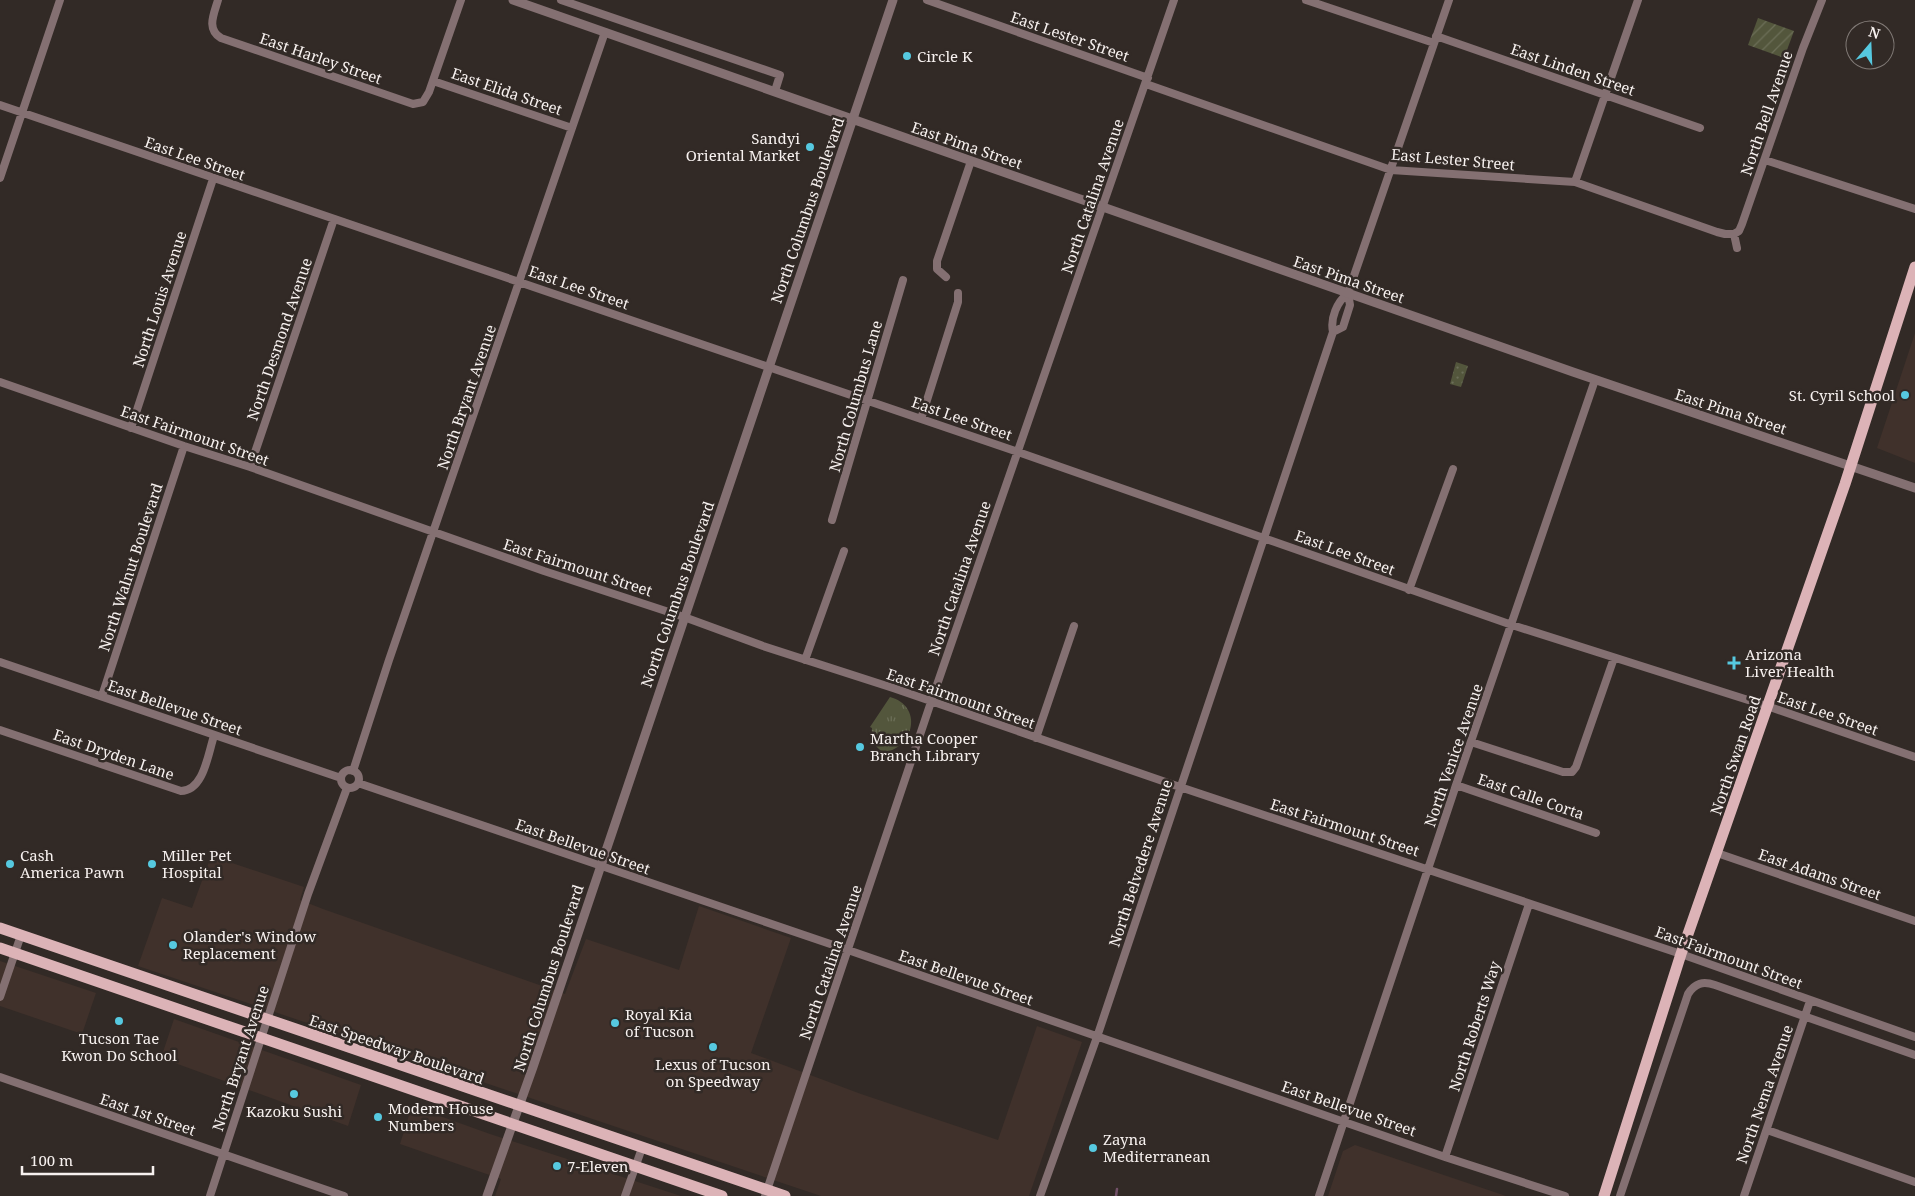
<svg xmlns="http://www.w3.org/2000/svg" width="1915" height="1196" font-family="'Noto Serif',serif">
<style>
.built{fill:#40312b}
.grass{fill:url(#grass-dots)}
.park{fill:url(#park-tufts)}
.garden{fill:url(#garden-furrows)}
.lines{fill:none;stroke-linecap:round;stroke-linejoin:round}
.stream{stroke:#715067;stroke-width:2.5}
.minor{stroke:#847072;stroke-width:8}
.tertiary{stroke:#847072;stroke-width:9}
.primary{stroke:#dcb3b7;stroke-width:11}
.poi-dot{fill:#56c9e0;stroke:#322a26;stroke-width:2}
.labels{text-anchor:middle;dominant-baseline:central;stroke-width:5;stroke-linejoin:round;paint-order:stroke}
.street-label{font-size:15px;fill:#f7f1ef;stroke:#322a26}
.poi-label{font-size:15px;fill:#f7f1ef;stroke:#322a26;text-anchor:start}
</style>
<defs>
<pattern id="grass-dots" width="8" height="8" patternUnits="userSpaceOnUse" patternTransform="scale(1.25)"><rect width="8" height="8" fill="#53563c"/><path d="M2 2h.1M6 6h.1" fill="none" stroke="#6c6f58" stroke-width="1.8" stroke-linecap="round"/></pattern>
<pattern id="park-tufts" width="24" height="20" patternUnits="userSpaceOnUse" patternTransform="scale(1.25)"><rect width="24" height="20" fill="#53563c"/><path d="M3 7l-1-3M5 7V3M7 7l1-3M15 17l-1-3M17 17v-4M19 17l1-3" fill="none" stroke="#6c6f58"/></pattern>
<pattern id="garden-furrows" width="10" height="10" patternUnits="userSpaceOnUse" patternTransform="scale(1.25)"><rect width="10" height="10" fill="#53563c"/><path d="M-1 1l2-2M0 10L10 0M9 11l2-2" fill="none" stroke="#6c6f58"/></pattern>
</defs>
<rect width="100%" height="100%" fill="#322a26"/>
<!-- built -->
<path class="built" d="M1915,333V463L1877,448Z
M211,856L304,887L300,900L323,909L565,994L586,939L679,970L699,906L791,938L751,1053L861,1094L998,1140L1037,1026L1082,1042L1029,1196H821L138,966L162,898L192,908Z
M0,961L96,993L82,1034L0,1006Z
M174,1019L361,1085L348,1126L161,1058Z
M412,1106L490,1134L681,1196H495L501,1179L400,1144Z
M1355,1145L1506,1196H1328L1343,1151Z"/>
<!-- grass -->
<path class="grass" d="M1456,362L1468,366L1461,387L1450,384Z"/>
<!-- park -->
<path class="park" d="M890,697C923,706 915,747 883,753L871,741L872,728L870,727Z"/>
<!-- garden -->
<path class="garden" d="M1758,18L1794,31L1784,58L1748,45Z"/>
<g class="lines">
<!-- stream -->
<path class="stream" d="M1116,1196L1117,1189"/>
<!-- minor -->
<path class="minor" d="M218,0C214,14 206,29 221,38L413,104L423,102L429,92L461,0
M561,0L780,75L775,91
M927,0L1148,78
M1306,0L1434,43
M1436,36L1700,128
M433,81L572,128
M1146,84L1391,170L1575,182L1717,232L1725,234H1734
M0,105L1018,452L1512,625L1767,706L1915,757
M1765,160L1915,209
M0,178L60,0
M1575,182L1638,0
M1734,234L1739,231L1742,224L1803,48L1822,0
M1734,234L1737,248
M946,277L937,269V261L971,161
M1348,293L1449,0
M1348,293L1350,305L1343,327L1333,332C1330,318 1337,302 1348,293Z
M0,382L184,446L250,467L544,571L684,617L763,646L893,688L1180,787L1681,954L1915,1037
M921,419L958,302V293
M131,428L213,179
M250,467L334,219
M832,520L903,280
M1409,590L1453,469
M805,660L844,551
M0,662L341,778
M102,696L184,446
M0,730L181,791C204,791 208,753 214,736
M1036,738L1074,626
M1471,742L1563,772H1572L1576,767L1614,658
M341 779a9 9 0 1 1 18 0a9 9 0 1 1-18 0Z
M353,771L389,660L605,32
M358,783L848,950L1445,1157L1565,1196
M1456,785L1596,833
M1717,853L1915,921
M0,997L21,935
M0,1077L344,1196
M1767,1130L1915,1182
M1445,1157L1529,904
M210,1196L308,894L347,788
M625,1196L642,1148
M765,1196L931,702L1174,0
M1040,1196L1097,1037L1333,332
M1319,1196L1456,785L1595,380
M1620,1196L1688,994C1695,983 1703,981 1715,985L1915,1055
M1744,1196L1810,1001"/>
<!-- tertiary -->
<path class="tertiary" d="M513,0L1573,372L1915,488
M487,1196L533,1067L893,0"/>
<!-- primary -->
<path class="primary" d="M0,928L785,1196
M0,948L722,1196
M1604,1196L1681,954L1845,484L1915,267"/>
</g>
<!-- markers -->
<g class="poi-dot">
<circle cx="907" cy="56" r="5"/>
<circle cx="810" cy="147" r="5"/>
<circle cx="1905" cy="395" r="5"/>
<path d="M1731.5 655.5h5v5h5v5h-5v5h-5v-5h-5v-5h5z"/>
<circle cx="860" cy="747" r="5"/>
<circle cx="10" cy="864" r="5"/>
<circle cx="152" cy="864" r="5"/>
<circle cx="173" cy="945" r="5"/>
<circle cx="119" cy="1021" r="5"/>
<circle cx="615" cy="1023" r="5"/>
<circle cx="713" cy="1047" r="5"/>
<circle cx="294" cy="1094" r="5"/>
<circle cx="378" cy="1117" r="5"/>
<circle cx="1093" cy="1148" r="5"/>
<circle cx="557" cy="1166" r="5"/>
</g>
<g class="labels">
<!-- street labels -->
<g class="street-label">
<text transform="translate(1070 36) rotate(19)">East Lester Street</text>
<text transform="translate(321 58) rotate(19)">East Harley Street</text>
<text transform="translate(1573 69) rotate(19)">East Linden Street</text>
<text transform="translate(507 91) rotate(19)">East Elida Street</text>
<text transform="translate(1766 113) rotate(-71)">North Bell Avenue</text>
<text transform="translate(967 145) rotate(19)">East Pima Street</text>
<text transform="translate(195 158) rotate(19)">East Lee Street</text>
<text transform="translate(1453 159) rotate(5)">East Lester Street</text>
<text transform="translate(1092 196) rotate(-71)">North Catalina Avenue</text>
<text transform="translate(807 210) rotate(-71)">North Columbus Boulevard</text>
<text transform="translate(1349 279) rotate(19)">East Pima Street</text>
<text transform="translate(579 287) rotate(19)">East Lee Street</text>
<text transform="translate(159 299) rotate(-72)">North Louis Avenue</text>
<text transform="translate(279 339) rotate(-71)">North Desmond Avenue</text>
<text transform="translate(855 396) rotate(-74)">North Columbus Lane</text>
<text transform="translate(466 397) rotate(-71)">North Bryant Avenue</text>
<text transform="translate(1731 411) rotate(18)">East Pima Street</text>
<text transform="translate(962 418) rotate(19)">East Lee Street</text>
<text transform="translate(195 435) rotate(19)">East Fairmount Street</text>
<text transform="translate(1345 552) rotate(20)">East Lee Street</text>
<text transform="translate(130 567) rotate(-72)">North Walnut Boulevard</text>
<text transform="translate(578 567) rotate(18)">East Fairmount Street</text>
<text transform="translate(959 578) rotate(-71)">North Catalina Avenue</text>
<text transform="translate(677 594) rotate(-71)">North Columbus Boulevard</text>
<text transform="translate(961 698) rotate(19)">East Fairmount Street</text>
<text transform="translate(175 707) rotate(19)">East Bellevue Street</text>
<text transform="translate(1828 713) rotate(19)">East Lee Street</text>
<text transform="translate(114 754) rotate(19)">East Dryden Lane</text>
<text transform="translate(1453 755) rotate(-71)">North Venice Avenue</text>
<text transform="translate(1735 755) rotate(-71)">North Swan Road</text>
<text transform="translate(1531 796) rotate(19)">East Calle Corta</text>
<text transform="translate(1345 827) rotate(18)">East Fairmount Street</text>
<text transform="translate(583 846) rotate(19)">East Bellevue Street</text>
<text transform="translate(1140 863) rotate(-72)">North Belvedere Avenue</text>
<text transform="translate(1820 874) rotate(19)">East Adams Street</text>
<text transform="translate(1729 957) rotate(20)">East Fairmount Street</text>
<text transform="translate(830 962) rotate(-71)">North Catalina Avenue</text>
<text transform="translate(966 977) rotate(19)">East Bellevue Street</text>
<text transform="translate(548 978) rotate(-72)">North Columbus Boulevard</text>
<text transform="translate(1474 1026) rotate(-72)">North Roberts Way</text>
<text transform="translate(397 1049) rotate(19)">East Speedway Boulevard</text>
<text transform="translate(240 1058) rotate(-72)">North Bryant Avenue</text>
<text transform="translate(1764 1094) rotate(-71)">North Nema Avenue</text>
<text transform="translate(1349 1108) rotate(19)">East Bellevue Street</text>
<text transform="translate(148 1114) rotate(19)">East 1st Street</text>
</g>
<!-- poi labels -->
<g class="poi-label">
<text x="917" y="56">Circle K</text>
<text x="800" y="138" text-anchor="end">Sandyi<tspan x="800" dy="17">Oriental Market</tspan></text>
<text x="1895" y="395" text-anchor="end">St. Cyril School</text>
<text x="1745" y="654">Arizona<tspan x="1745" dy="17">Liver Health</tspan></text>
<text x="870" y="738">Martha Cooper<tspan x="870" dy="17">Branch Library</tspan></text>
<text x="20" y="855">Cash<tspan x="20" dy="17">America Pawn</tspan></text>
<text x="162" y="855">Miller Pet<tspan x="162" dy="17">Hospital</tspan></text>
<text x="183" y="936">Olander's Window<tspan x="183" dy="17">Replacement</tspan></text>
<text x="625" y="1014">Royal Kia<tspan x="625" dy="17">of Tucson</tspan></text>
<text x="119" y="1038" text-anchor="middle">Tucson Tae<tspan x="119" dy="17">Kwon Do School</tspan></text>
<text x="713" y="1064" text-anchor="middle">Lexus of Tucson<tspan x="713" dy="17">on Speedway</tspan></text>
<text x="388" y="1108">Modern House<tspan x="388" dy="17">Numbers</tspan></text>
<text x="294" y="1111" text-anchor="middle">Kazoku Sushi</text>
<text x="1103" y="1139">Zayna<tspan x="1103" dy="17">Mediterranean</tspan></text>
<text x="567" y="1166">7-Eleven</text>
</g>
</g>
<!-- north arrow -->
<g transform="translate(1870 45) rotate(19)"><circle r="24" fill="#322a26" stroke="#817a76"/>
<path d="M0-4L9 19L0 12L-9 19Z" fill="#56c9e0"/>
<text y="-8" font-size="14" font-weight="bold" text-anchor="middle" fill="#f7f1ef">N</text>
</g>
<!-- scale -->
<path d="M22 1166v8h131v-8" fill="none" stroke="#f7f1ef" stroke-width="2.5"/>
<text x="30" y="1166" font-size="15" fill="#f7f1ef" stroke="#322a26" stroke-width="4" paint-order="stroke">100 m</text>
</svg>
